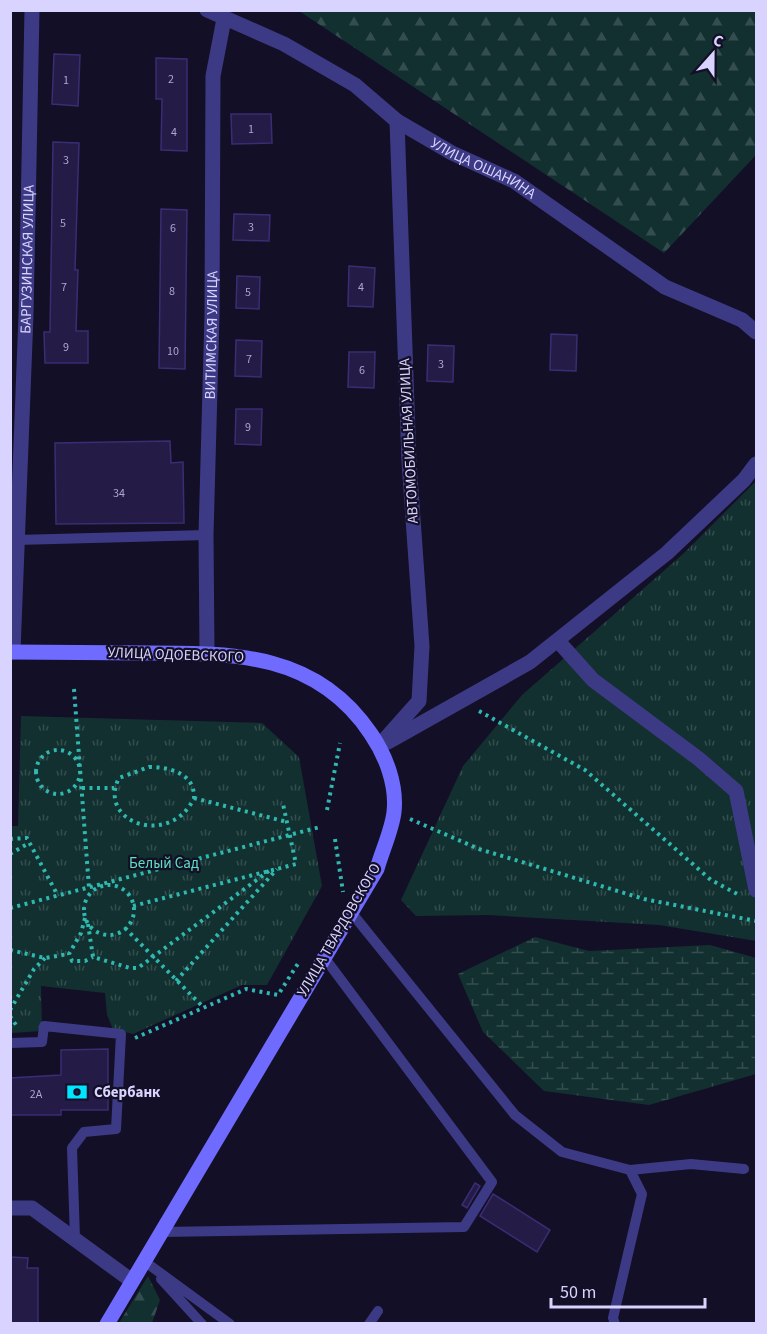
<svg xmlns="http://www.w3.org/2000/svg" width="767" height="1334" font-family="'Source Sans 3',sans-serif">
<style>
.grass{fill:url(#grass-tufts)}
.forest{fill:url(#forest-firs)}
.wetland{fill:url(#wetland-marsh)}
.building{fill:#241b47;stroke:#3b2d73;stroke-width:1.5}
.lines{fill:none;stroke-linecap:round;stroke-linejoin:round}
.path{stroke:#2fb8b0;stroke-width:4;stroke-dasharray:3 4.5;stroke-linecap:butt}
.lane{stroke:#3d3a85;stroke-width:10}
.street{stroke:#3d3a85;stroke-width:15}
.secondary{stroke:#6f6bff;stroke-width:15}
.labels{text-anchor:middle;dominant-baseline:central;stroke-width:4.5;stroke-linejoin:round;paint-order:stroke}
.number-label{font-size:12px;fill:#aca6d1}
.street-label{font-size:15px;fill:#d9d4ff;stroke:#130f26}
.park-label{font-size:15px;fill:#5fe0c0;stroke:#130f26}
.poi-label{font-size:15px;font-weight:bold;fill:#d9d4ff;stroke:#130f26;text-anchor:start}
</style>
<defs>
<pattern id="grass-tufts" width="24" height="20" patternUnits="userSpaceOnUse" patternTransform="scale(1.5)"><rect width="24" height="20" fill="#12302f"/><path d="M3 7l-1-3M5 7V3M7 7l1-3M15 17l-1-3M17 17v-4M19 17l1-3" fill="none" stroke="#344d4e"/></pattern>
<pattern id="forest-firs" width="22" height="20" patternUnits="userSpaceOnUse" patternTransform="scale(1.5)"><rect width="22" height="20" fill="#12302f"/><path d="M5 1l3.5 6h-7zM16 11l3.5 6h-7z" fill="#344d4e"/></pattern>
<pattern id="wetland-marsh" width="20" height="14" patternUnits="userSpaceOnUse" patternTransform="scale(1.5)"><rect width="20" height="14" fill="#12302f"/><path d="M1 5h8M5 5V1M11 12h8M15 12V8" fill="none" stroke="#344d4e"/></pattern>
</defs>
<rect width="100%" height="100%" fill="#130f26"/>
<!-- grass -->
<path class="grass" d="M756,481V941L659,925L488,915L416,916L401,900L463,766L522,695L683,554Z
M21,716L262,723L299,757L322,886L267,985H242L133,1034L113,1029L107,1015L105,993L41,986L42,1031L11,1033L10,826H18Z"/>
<!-- forest -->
<path class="forest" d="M299,11H756V155L664,253Z
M148,1276L160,1300L152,1323H119Z"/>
<!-- wetland -->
<path class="wetland" d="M535,937L589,951L710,945L756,958V1074L649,1105L544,1091L483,1032L458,974Z"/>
<!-- building -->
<path class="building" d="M54,54L80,55L78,106L52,104Z
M156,58L187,59V151L161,150L162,99H156Z
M231,114H271L272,143L232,144Z
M53,142L79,143L75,270H78L76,331H88V363H45L44,332H50Z
M161,209L187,210L185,369L159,368Z
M234,214L270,215L269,241L233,240Z
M349,266L375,268L373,307L348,306Z
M237,276L260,277L259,309L236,308Z
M551,334L577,335L576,371L550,370Z
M236,340L262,341L261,377L235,376Z
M428,345L454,346L453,382L427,381Z
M349,352H375L374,388L348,387Z
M236,409H262L261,445L235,444Z
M170,441L171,463L183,462L184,523L56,524L55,443Z
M108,1049V1110H61V1115H10V1078L61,1075V1050Z
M475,1183L480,1186L467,1208L462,1205Z
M493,1194L550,1230L537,1252L480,1216Z
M10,1257L28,1258L27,1268H38V1323H10Z"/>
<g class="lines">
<!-- path -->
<path class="path" d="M74,689L89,888
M479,711L585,770L711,880L741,896
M36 772a22 22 0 1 1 44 0a22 22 0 1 1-44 0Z
M149,767C169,767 195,773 194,798C171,848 96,823 119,778Z
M82,788H114
M194,798L287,822
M327,810L340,743
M410,819L479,849L644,899L756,921
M10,839L27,838L58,896
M335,839L343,892
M10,854L29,843
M84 910a25 25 0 1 1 50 0a25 25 0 1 1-50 0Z
M133,906L296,864L283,804
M10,908L320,827
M85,918L81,933L69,954L72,961H85L93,957
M88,924L93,957L130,968H138L270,870
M125,928L204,1008
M10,950L45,958L68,954
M176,981L277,869
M10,1010L34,969L45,958
M10,1016L18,1028
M135,1038L246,989L278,995L299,962"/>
<!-- lane -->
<path class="lane" d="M16,540L206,535
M351,912L515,1115L562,1152L630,1170L691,1164L744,1169
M10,1043L42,1042L44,1026L121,1034L116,1129L84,1132L72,1148L75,1239
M161,1232L464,1227L492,1182L324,957
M144,1261L230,1324
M161,1279L202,1324
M369,1324L378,1311
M615,1324L613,1318L642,1194L630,1170"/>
<!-- street -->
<g class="street">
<path id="s1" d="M207,10L284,44L355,85L397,121L452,153L514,181L665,287L742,320L756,332"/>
<path d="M558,641L593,680L699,759L736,791L756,890"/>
<path id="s2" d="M13,652L26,315L32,10"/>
<path id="s3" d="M207,653L206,535L212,315L213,76L224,19"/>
<path d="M388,742L530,662L667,553L744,480L756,464"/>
<path d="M379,746L419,701L422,646L409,462L397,121"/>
<path d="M10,1208H32L132,1281"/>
</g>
<!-- secondary -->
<path class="secondary" d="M10,652C56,652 102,653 148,653C235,653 317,653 371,734C386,756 397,785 394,812C392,830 382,851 377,869L107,1324"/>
</g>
<!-- icons -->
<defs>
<g id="bank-bare" transform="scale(1.62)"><path d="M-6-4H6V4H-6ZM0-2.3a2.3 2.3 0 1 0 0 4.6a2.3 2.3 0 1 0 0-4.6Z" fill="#00e5ff" stroke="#130f26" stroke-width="2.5" paint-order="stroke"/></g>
</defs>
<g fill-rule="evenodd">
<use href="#bank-bare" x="77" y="1092"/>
</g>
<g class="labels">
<!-- number labels -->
<g class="number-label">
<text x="171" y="79">2</text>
<text x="66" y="80">1</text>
<text x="251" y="129">1</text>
<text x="174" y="132">4</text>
<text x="66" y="160">3</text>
<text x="63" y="223">5</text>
<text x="251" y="227">3</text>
<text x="173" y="228">6</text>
<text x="64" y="287">7</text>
<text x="361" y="287">4</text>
<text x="172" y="291">8</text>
<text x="248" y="292">5</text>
<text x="66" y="347">9</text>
<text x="173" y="351">10</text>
<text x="249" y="359">7</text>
<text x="441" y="364">3</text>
<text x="362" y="370">6</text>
<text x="248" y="427">9</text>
<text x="119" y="493">34</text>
<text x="36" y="1094">2А</text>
</g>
<!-- street labels -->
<g class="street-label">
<text stroke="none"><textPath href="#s1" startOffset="320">УЛИЦА ОШАНИНА</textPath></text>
<text stroke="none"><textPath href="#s2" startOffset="393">БАРГУЗИНСКАЯ УЛИЦА</textPath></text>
<text stroke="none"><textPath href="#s3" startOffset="318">ВИТИМСКАЯ УЛИЦА</textPath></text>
<text transform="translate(409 441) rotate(-93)">АВТОМОБИЛЬНАЯ УЛИЦА</text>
<text transform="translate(176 655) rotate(2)">УЛИЦА ОДОЕВСКОГО</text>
<text transform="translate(339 930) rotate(-60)">УЛИЦА ТВАРДОВСКОГО</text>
</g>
<!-- park labels -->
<g class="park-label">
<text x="164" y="863">Белый Сад</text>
</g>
<!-- poi labels -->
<g class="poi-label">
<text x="94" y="1092">Сбербанк</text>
</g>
</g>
<!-- border -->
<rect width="767" height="1334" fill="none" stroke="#d9d4ff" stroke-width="24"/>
<!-- north arrow -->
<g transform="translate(713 54) rotate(21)" stroke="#130f26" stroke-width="4.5" paint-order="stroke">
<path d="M0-4.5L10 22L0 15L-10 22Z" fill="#d9d4ff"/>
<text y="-9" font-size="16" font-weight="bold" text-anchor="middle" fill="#d9d4ff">С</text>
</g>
<!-- scale -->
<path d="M551 1298v9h154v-9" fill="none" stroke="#d9d4ff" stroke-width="3"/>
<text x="560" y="1298" font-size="18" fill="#d9d4ff" stroke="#130f26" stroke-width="4.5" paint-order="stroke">50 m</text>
</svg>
